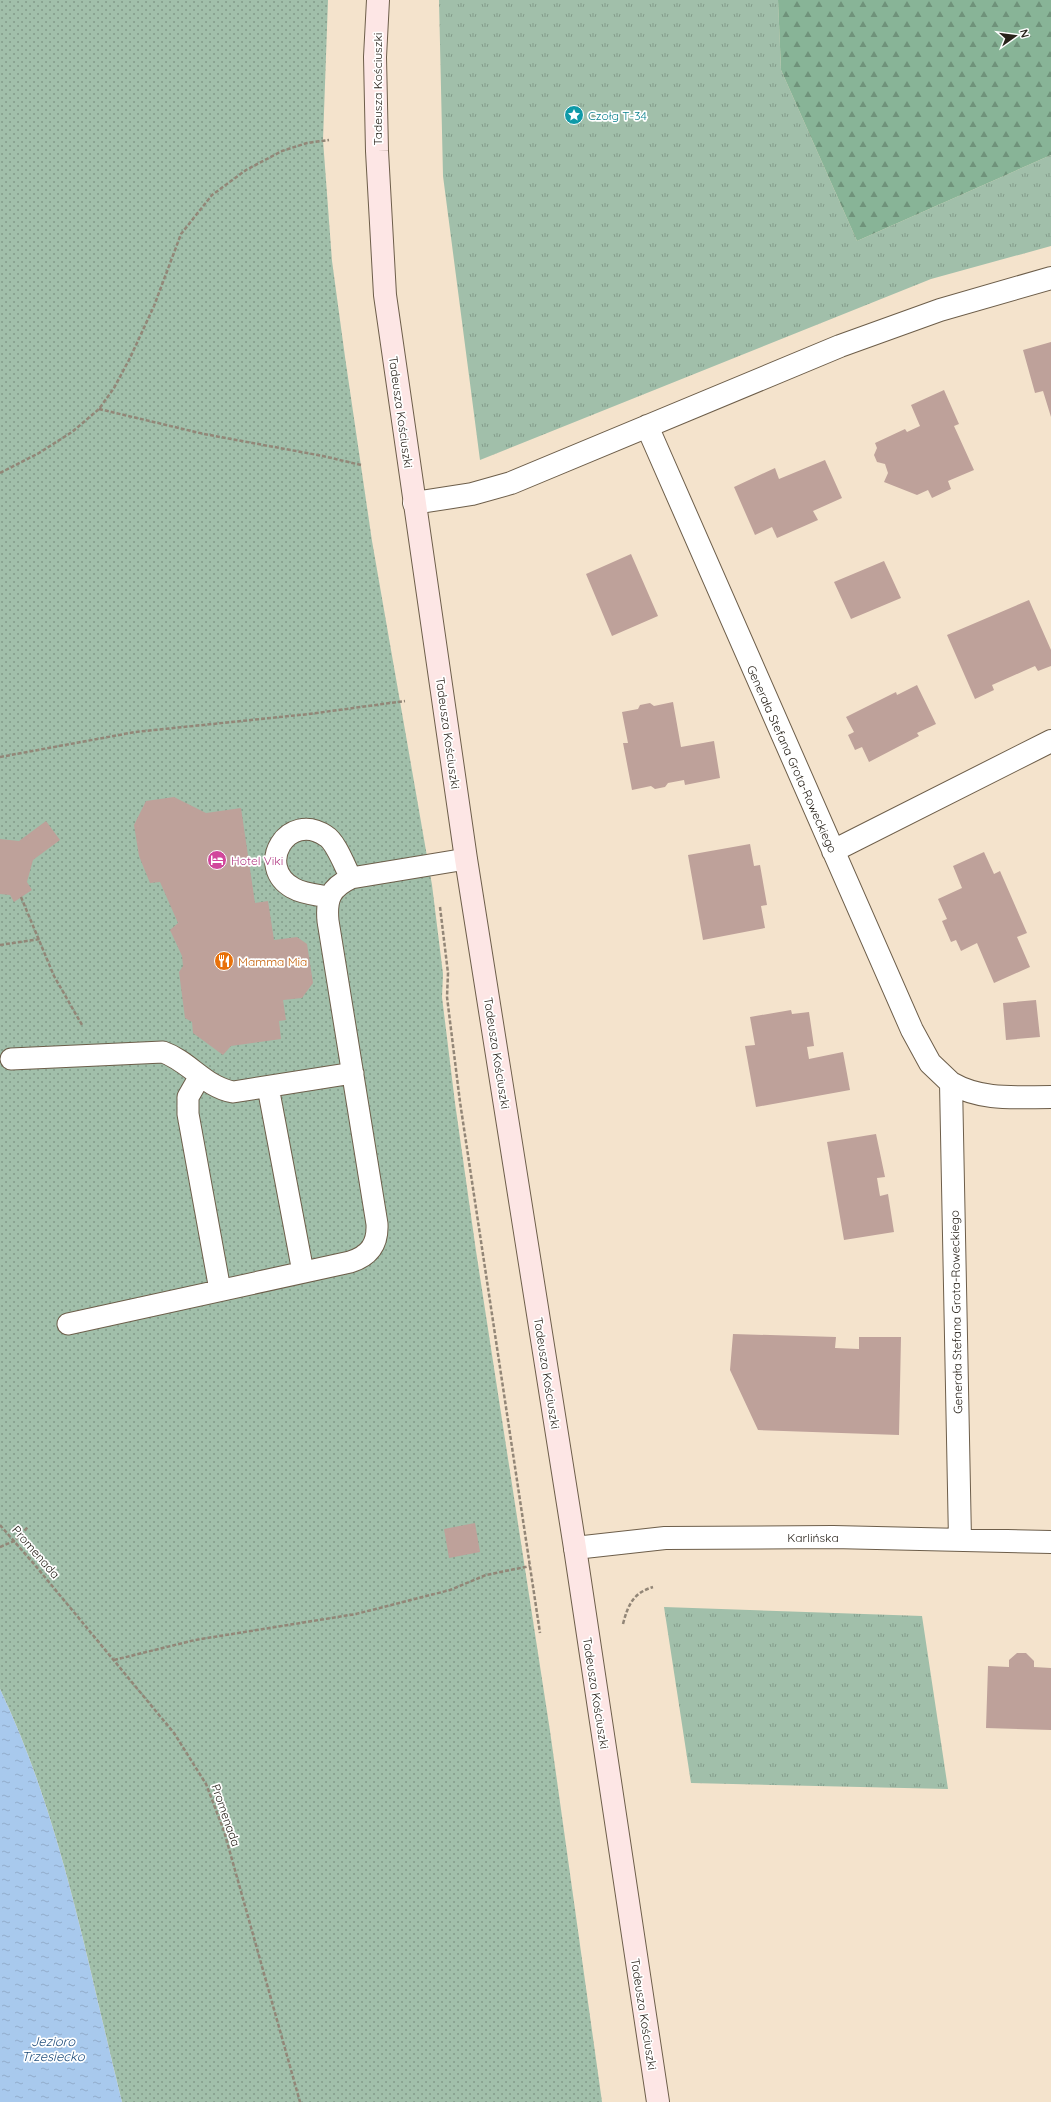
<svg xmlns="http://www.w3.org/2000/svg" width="1051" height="2102" font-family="Quicksand,sans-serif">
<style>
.grass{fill:url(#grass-tufts)}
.forest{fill:url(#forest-firs)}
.park{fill:url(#park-dots)}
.water{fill:url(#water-ripples)}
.building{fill:#bea19a}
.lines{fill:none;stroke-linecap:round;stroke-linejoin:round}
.lane-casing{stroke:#6d5e4a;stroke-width:23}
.street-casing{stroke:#6d5e4a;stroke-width:24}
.secondary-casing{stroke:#6d5e4a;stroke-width:24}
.path{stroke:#928677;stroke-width:2.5;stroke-dasharray:4 2;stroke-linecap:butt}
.lane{stroke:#fff;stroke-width:21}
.street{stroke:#fff;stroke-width:22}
.secondary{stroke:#fde6e5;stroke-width:22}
.labels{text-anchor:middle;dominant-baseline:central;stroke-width:3.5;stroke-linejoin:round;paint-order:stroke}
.street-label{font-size:12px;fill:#28221a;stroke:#fff}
.culture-label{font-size:12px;fill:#0d838f;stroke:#fff;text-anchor:start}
.hotel-label{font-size:12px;fill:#b23c85;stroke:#fff;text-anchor:start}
.food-label{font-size:12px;fill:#c56008;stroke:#fff;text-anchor:start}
.water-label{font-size:13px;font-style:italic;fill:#1e4c7b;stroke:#fff}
</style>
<defs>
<pattern id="grass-tufts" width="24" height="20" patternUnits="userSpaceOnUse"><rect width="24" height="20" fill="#a1bfaa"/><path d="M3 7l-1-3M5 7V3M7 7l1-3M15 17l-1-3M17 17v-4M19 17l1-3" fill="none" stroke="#839b8a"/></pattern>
<pattern id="forest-firs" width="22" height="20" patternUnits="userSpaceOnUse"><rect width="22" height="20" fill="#88b497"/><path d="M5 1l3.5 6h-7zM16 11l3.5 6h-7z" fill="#6f927a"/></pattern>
<pattern id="park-dots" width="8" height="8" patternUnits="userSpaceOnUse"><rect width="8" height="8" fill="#a1bfaa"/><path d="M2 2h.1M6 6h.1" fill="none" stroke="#839b8a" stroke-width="1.8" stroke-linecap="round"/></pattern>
<pattern id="water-ripples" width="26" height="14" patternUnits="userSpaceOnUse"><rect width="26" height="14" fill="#a8c9ed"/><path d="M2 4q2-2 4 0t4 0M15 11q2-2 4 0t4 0" fill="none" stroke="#91accb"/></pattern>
</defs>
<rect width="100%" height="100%" fill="#f4e3cc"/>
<!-- grass -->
<path class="grass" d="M439,0H778L781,70L857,241L1051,155V246L931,279L480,460L443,176Z
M664,1607L922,1616L948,1789L691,1783Z"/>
<!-- forest -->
<path class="forest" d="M778,0H1051V155L857,241L781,70Z"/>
<!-- park -->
<path class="park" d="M0,0H328L323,140L332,261L345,357L372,541L432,885L443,974L442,997L455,1103L476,1251L550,1731L602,2102H122C87,1963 62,1819 0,1689Z"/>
<!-- water -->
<path class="water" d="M0,1689C62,1819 87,1963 122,2102H0Z"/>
<!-- building -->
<path class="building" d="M1051,342V417L1043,391L1035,393L1023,350Z
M944,390L959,424L954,426L974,470L948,481L951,489L932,498L928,490L917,495L884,482L888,473L885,464L877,462L874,455L877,448L875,443L905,429L907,432L920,426L911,405Z
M825,460L842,498L813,511L818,520L777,538L772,527L755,535L734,487L775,468L779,479Z
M631,554L658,616L612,636L586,574Z
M884,561L901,598L851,619L834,582Z
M1029,600L1051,650V666L1038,671L1035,666L992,685L994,690L975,699L947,635Z
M917,685L936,724L917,733L919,736L869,762L862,747L855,750L848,735L854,732L846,717L896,692L897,695Z
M673,702L681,747L714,741L720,778L685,785L684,780L668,783L665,787L655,789L651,786L632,790L623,743H628L622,712L638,709L640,705L650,703L654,706Z
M174,797L206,813L241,808L255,903L268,901L274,940L297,937L307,944L313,983L302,998L283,1000L286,1020L279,1021L281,1039L231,1046L223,1055L193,1033L192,1022L185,1018L179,972L183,966L182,956L170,930L178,923L160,882L150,883L139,856L134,825L146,801Z
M46,821L60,840L33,860L27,882L32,890L14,902L10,895L0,894V839L19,841Z
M750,844L754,866L760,865L767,905L761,906L765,928L703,940L688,855Z
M984,852L994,874L1000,871L1027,933L1017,937L1030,967L994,983L977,943L961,951L956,940L951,942L942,921L947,919L938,899L962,888L953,866Z
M1036,1000L1040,1037L1006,1040L1003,1003Z
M791,1010L792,1014L809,1012L814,1046L807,1047L809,1059L843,1052L850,1090L756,1107L745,1046L755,1045L750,1017Z
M876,1134L885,1177L877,1178L880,1196L888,1194L894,1232L844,1240L827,1142Z
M733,1334L836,1337L835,1348L859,1349V1337H901L899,1435L758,1430L730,1370Z
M475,1523L480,1552L449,1558L444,1529Z
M1017,1653H1026L1034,1661V1667L1051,1668V1730L986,1728L988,1666L1009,1667V1660Z"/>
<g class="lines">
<!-- lane casing -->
<g class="lane-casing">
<path id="lane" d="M329,897C318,895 303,894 293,888C254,866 288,810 326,836C336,842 345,867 351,878
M11,1059L163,1052C189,1061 205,1087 233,1092L353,1073
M200,1076L188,1097V1114L220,1290
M268,1087L303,1272
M68,1324L350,1262C369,1256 378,1245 377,1224L328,921C326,899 330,888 351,878L466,859"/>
</g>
<!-- street casing -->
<g class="street-casing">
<path id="street" d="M647,426L912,1030L930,1063L951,1083L960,1540
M414,503L472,494L511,483L840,346L940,310L1051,278
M833,851L1051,741
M951,1083C982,1101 1016,1097 1051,1097
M575,1548L665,1538L833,1537L1051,1542"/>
</g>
<!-- secondary casing -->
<g class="secondary-casing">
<path id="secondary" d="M378,0L375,57L377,151L385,295L466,859L575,1548L658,2102"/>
</g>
<!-- path -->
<path class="path" d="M99,409L204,434L323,456L361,465
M0,473L39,453L72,432L99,409L114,388L130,358L154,306L181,234L212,195L246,170L282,151L307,143L329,140
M0,757L135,732L309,714L405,701
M21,897L54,976L82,1025
M440,907L448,973L447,997L460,1102L540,1633
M0,945L40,939
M0,1525L34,1564L174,1733L206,1784L224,1831L300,2102
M0,1547L14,1541L28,1527
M623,1624C628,1605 633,1593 653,1587
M114,1660L195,1640L356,1614L450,1590L486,1575L530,1566"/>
<!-- lane -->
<use href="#lane" class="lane"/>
<!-- street -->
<use href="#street" class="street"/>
<!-- secondary -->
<use href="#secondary" class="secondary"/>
</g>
<!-- icons -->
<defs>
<g id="sight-disc" transform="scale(1)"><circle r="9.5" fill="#0f9aa8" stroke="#fff"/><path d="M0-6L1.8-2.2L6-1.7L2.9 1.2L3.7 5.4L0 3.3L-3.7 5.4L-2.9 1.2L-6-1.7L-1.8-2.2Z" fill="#fff"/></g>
<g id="hotel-disc" transform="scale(1)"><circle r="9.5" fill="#d1479c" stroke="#fff"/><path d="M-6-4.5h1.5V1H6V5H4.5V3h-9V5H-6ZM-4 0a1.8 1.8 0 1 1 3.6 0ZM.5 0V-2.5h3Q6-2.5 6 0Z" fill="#fff"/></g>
<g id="restaurant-disc" transform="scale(1)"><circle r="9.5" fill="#e8710a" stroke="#fff"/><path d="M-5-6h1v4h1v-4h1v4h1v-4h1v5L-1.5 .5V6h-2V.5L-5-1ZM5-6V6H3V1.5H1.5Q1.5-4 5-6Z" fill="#fff"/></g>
</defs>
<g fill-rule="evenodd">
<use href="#sight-disc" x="574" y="115"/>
<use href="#hotel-disc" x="217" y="860"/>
<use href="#restaurant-disc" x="224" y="961"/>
</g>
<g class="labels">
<!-- street labels -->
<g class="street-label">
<text transform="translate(377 89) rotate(-90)">Tadeusza Kościuszki</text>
<text transform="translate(401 412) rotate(82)">Tadeusza Kościuszki</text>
<text transform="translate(448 733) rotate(82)">Tadeusza Kościuszki</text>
<text transform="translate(792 759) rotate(66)">Generała Stefana Grota-Roweckiego</text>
<text transform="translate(497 1053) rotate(81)">Tadeusza Kościuszki</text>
<text transform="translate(956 1312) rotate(-91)">Generała Stefana Grota-Roweckiego</text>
<text transform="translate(547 1373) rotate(81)">Tadeusza Kościuszki</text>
<text x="813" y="1537">Karlińska</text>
<text transform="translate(36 1552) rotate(49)">Promenada</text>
<text transform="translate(596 1693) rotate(81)">Tadeusza Kościuszki</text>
<text transform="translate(226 1815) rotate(71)">Promenada</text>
<text transform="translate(644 2014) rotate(81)">Tadeusza Kościuszki</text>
</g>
<!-- culture labels -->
<g class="culture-label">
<text x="588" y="115">Czołg T-34</text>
</g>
<!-- hotel labels -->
<g class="hotel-label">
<text x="231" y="860">Hotel Viki</text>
</g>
<!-- food labels -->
<g class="food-label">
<text x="238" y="961">Mamma Mia</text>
</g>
<!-- water labels -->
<g class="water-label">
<text x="53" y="2041">Jezioro<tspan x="53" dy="15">Trzesiecko</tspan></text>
</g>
</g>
<!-- north arrow -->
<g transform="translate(1015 36) rotate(76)" stroke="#ffffff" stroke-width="3" paint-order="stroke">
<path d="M0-3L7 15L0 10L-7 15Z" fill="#28221a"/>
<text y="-6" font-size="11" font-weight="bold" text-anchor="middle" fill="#28221a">N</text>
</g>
</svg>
